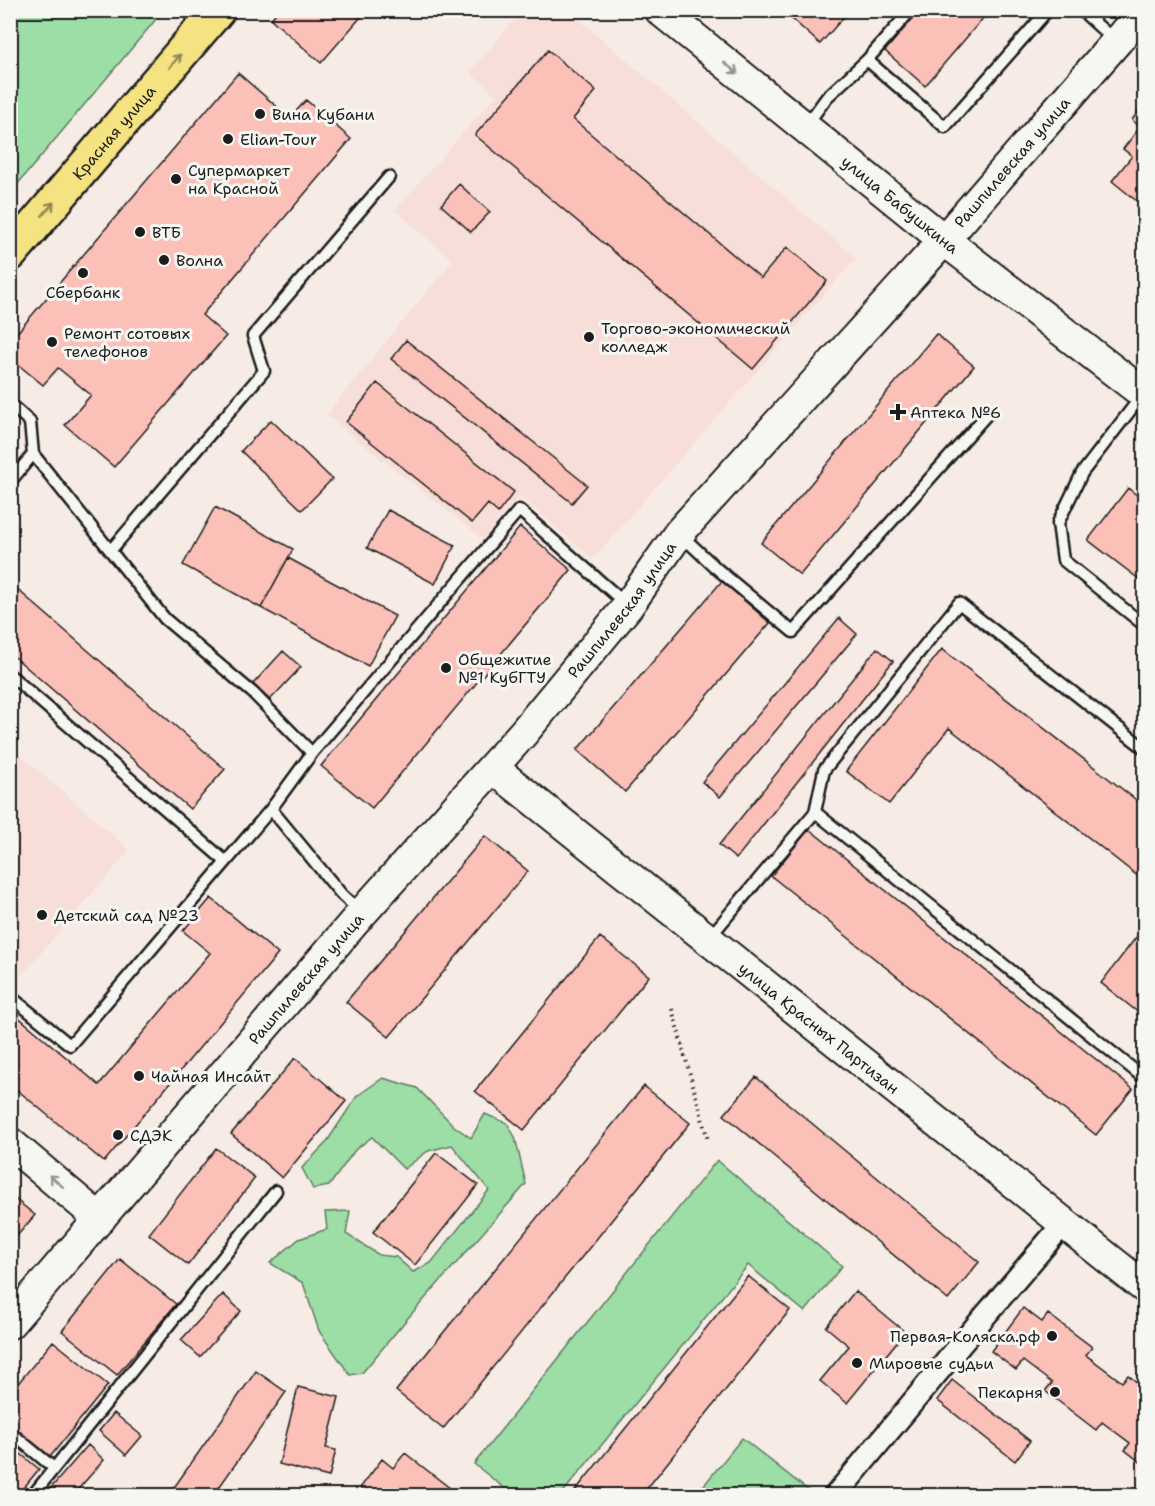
<svg xmlns="http://www.w3.org/2000/svg" width="1155" height="1506" font-family="'Shantell Sans',sans-serif">
<style>
.built{fill:#f8ded8}
.green{fill:#9ddda6;stroke:#5c7c61;stroke-width:1.5}
.building{fill:#fbc0b7;stroke:#1c1c1c;stroke-width:1.5}
.lines{fill:none;stroke-linecap:round;stroke-linejoin:round}
.lane-casing{stroke:#1c1c1c;stroke-width:15}
.street-casing{stroke:#1c1c1c;stroke-width:26}
.secondary-casing{stroke:#1c1c1c;stroke-width:34}
.primary-casing{stroke:#1c1c1c;stroke-width:38}
.path{stroke:#1c1c1c;stroke-width:4;stroke-dasharray:1.5 4.5;stroke-linecap:butt}
.lane{stroke:#f6f6f2;stroke-width:10}
.street{stroke:#f6f6f2;stroke-width:21}
.secondary{stroke:#f6f6f2;stroke-width:30}
.primary{stroke:#f5e382;stroke-width:33}
.oneway{stroke:#938954}
.oneway2{stroke:#949492}
.poi-dot{fill:#1c1c1c;stroke:#f6f6f2;stroke-width:2}
.labels{text-anchor:middle;dominant-baseline:central;stroke-width:6;stroke-linejoin:round;paint-order:stroke}
.poi-label{font-size:16px;fill:#1c1c1c;stroke:#f6f6f2;text-anchor:start}
.street-label{font-size:16px;fill:#1c1c1c;stroke:#f6f6f2}
</style>
<rect width="100%" height="100%" fill="#f7ebe6"/>
<filter id="ink" filterUnits="userSpaceOnUse"><feTurbulence type="fractalNoise" baseFrequency=".0167" numOctaves="2"/><feDisplacementMap in="SourceGraphic" scale="12" xChannelSelector="R" yChannelSelector="G"/><feConvolveMatrix kernelMatrix="1 2 1 2 8 2 1 2 1" color-interpolation-filters="sRGB"/></filter>
<g filter="url(#ink)">
<!-- built -->
<path class="built" d="M522,11H569L856,258L593,559L519,496L483,539L326,415L453,260L395,210L496,95L469,72Z
M11,747L130,850L14,984L10,980Z"/>
<!-- green -->
<path class="green" d="M11,10L163,11L11,192L10,11Z
M383,1078L417,1088L454,1126L471,1138L485,1114L507,1123L515,1137L526,1184L407,1319L362,1373L350,1375L319,1331L303,1283L270,1263L299,1239L327,1229L325,1212L350,1211L346,1234L379,1255L396,1257L413,1272L431,1263L489,1190L452,1145L428,1151L404,1169L372,1137L355,1150L329,1186L313,1189L302,1168L326,1143L357,1096Z
M717,1160L842,1266L805,1312L748,1265L561,1495H513L474,1464Z
M742,1438L814,1495H696Z"/>
<!-- building -->
<path class="building" d="M278,10H367L321,63L271,19Z
M782,10H850L820,44Z
M920,10H990L925,86L885,51Z
M548,50L596,91L573,119L761,278L787,247L827,281L753,369L475,135Z
M238,73L290,118L306,100L351,139L202,315L226,336L114,467L65,425L91,395L58,368L43,385L10,358V341Z
M1144,104V207L1112,181L1132,156L1123,149L1140,127L1132,120Z
M459,184L490,212L471,232L441,205Z
M936,334L974,366L800,575L761,543Z
M406,340L587,485L572,503L391,359Z
M377,383L514,492L498,513L488,504L472,523L346,422Z
M271,420L332,479L302,510L241,451Z
M1128,488L1144,501V583L1088,540Z
M215,507L293,549L261,608L183,565Z
M388,510L455,545L435,584L367,548Z
M520,527L571,570L372,808L321,766Z
M288,558L395,616L368,666L261,608Z
M722,581L770,623L625,792L577,750Z
M10,583L225,769L190,809L10,653Z
M839,618L857,634L720,797L702,782Z
M877,648L893,661L736,859L719,845Z
M942,649L1144,806V881L949,728L889,804L846,771Z
M283,651L301,667L270,700L253,684Z
M809,829L1133,1089L1096,1135L771,876Z
M485,836L528,871L389,1037L346,1002Z
M211,898L278,954L104,1162L10,1084V1010L99,1085L210,953L183,931Z
M1144,927V1017L1101,983Z
M600,937L649,976L524,1130L475,1091Z
M295,1058L346,1101L282,1178L231,1134Z
M756,1077L979,1262L948,1300L724,1115Z
M644,1086L690,1123L443,1429L396,1391Z
M216,1148L255,1178L188,1265L149,1234Z
M436,1153L478,1185L415,1265L373,1232Z
M10,1195L35,1215L10,1244Z
M120,1259L176,1304L117,1375L62,1331Z
M748,1276L790,1310L763,1343L641,1496H571Z
M855,1291L905,1332L847,1403L820,1381L849,1346L826,1327Z
M223,1294L241,1311L200,1357L181,1340Z
M1023,1308L1042,1322L1048,1314L1092,1347L1086,1355L1122,1382L1128,1375L1144,1388V1465L1125,1450L1130,1443L1102,1422L1096,1430L1045,1391L1052,1383L1023,1361L1016,1370L991,1351Z
M53,1341L108,1385L50,1457L10,1425V1393Z
M256,1371L286,1392L213,1496H168Z
M952,1380L1030,1441L1015,1461L937,1400Z
M298,1387L339,1397L326,1448L336,1450L329,1477L279,1464Z
M114,1413L142,1436L126,1455L99,1431Z
M10,1445L39,1469L17,1496H10Z
M88,1445L104,1460L72,1496H44Z
M405,1453L460,1496H371L360,1488L382,1459L393,1468Z"/>
<g class="lines">
<!-- lane casing -->
<g class="lane-casing">
<path id="lane" d="M1081,10L1114,40
M867,60L945,127L1048,10
M805,127L827,97L867,60L911,10
M1143,394L1082,473L1058,523L1063,560L1144,625
M10,404L30,422L33,454L165,619L253,693L312,753L271,809L70,1045L10,996
M10,482L33,454
M681,535L716,568L793,632L990,411
M111,550L264,371L253,336L389,177
M10,675L225,861
M312,753L519,510L626,604
M271,809L342,895L360,911
M815,812L1144,1078
M709,938L815,812L824,770L959,603L1144,748
M10,1432L54,1468
M32,1496L276,1191"/>
</g>
<!-- street casing -->
<g class="street-casing">
<path id="street" d="M835,1496L961,1344L1064,1223"/>
</g>
<!-- secondary casing -->
<g class="secondary-casing">
<g id="secondary">
<path id="s1" d="M660,10L944,240L1144,394"/>
<path id="s2" d="M493,768L1144,1287"/>
<path d="M10,1143L100,1219"/>
<path id="s3" d="M10,1323L362,913L524,732L628,606L679,533L944,240L1144,10"/>
</g>
</g>
<!-- primary casing -->
<g class="primary-casing">
<g id="primary">
<path id="s4" d="M10,254L218,10"/>
</g>
</g>
<!-- path -->
<path class="path" d="M672,1009L708,1140"/>
<!-- lane -->
<use href="#lane" class="lane"/>
<!-- street -->
<use href="#street" class="street"/>
<!-- secondary -->
<use href="#secondary" class="secondary"/>
<!-- primary -->
<use href="#primary" class="primary"/>
</g>
<!-- one-way arrows -->
<defs><path id="oneway-shaft" d="M-6 0H5M1.5-3L5.5 0L1.5 3" fill="none" stroke-width="1.6" stroke-linecap="round" stroke-linejoin="round" transform="scale(1.5)"/></defs>
<g class="oneway">
<use href="#oneway-shaft" transform="translate(175 61) rotate(-50)"/>
<use href="#oneway-shaft" transform="translate(48 209) rotate(-50)"/>
</g>
<g class="oneway2">
<use href="#oneway-shaft" transform="translate(731 68) rotate(39)"/>
<use href="#oneway-shaft" transform="translate(56 1181) rotate(-140)"/>
</g>
</g>
<!-- markers -->
<g class="poi-dot">
<circle cx="260" cy="114" r="6"/>
<circle cx="228" cy="139" r="6"/>
<circle cx="176" cy="179" r="6"/>
<circle cx="140" cy="232" r="6"/>
<circle cx="164" cy="260" r="6"/>
<circle cx="83" cy="273" r="6"/>
<circle cx="589" cy="337" r="6"/>
<circle cx="52" cy="342" r="6"/>
<path d="M895 403h6v6h6v6h-6v6h-6v-6h-6v-6h6z"/>
<circle cx="446" cy="668" r="6"/>
<circle cx="42" cy="915" r="6"/>
<circle cx="139" cy="1076" r="6"/>
<circle cx="118" cy="1135" r="6"/>
<circle cx="1052" cy="1336" r="6"/>
<circle cx="857" cy="1363" r="6"/>
<circle cx="1055" cy="1392" r="6"/>
</g>
<g class="labels">
<!-- poi labels -->
<g class="poi-label">
<text x="272" y="114">Вина Кубани</text>
<text x="240" y="139">Elian-Tour</text>
<text x="188" y="170">Супермаркет<tspan x="188" dy="18">на Красной</tspan></text>
<text x="152" y="232">ВТБ</text>
<text x="176" y="260">Волна</text>
<text x="83" y="292" text-anchor="middle">Сбербанк</text>
<text x="601" y="328">Торгово-экономический<tspan x="601" dy="18">колледж</tspan></text>
<text x="64" y="333">Ремонт сотовых<tspan x="64" dy="18">телефонов</tspan></text>
<text x="910" y="412">Аптека №6</text>
<text x="458" y="659">Общежитие<tspan x="458" dy="18">№1 КубГТУ</tspan></text>
<text x="54" y="915">Детский сад №23</text>
<text x="151" y="1076">Чайная Инсайт</text>
<text x="130" y="1135">СДЭК</text>
<text x="1040" y="1336" text-anchor="end">Первая-Коляска.рф</text>
<text x="869" y="1363">Мировые судьи</text>
<text x="1043" y="1392" text-anchor="end">Пекарня</text>
</g>
<!-- street labels -->
<g class="street-label">
<text stroke="none"><textPath href="#s4" startOffset="160">Красная улица</textPath></text>
<text stroke="none"><textPath href="#s3" startOffset="1534">Рашпилевская улица</textPath></text>
<text stroke="none"><textPath href="#s1" startOffset="309">улица Бабушкина</textPath></text>
<text stroke="none"><textPath href="#s3" startOffset="940">Рашпилевская улица</textPath></text>
<text stroke="none"><textPath href="#s3" startOffset="454">Рашпилевская улица</textPath></text>
<text stroke="none"><textPath href="#s2" startOffset="417">улица Красных Партизан</textPath></text>
</g>
</g>
<!-- margin -->
<rect width="1155" height="1506" fill="none" stroke="#f6f6f2" stroke-width="36"/>
<rect x="18" y="18" width="1119" height="1470" fill="none" stroke="#1c1c1c" stroke-width="2" filter="url(#ink)"/>
</svg>
